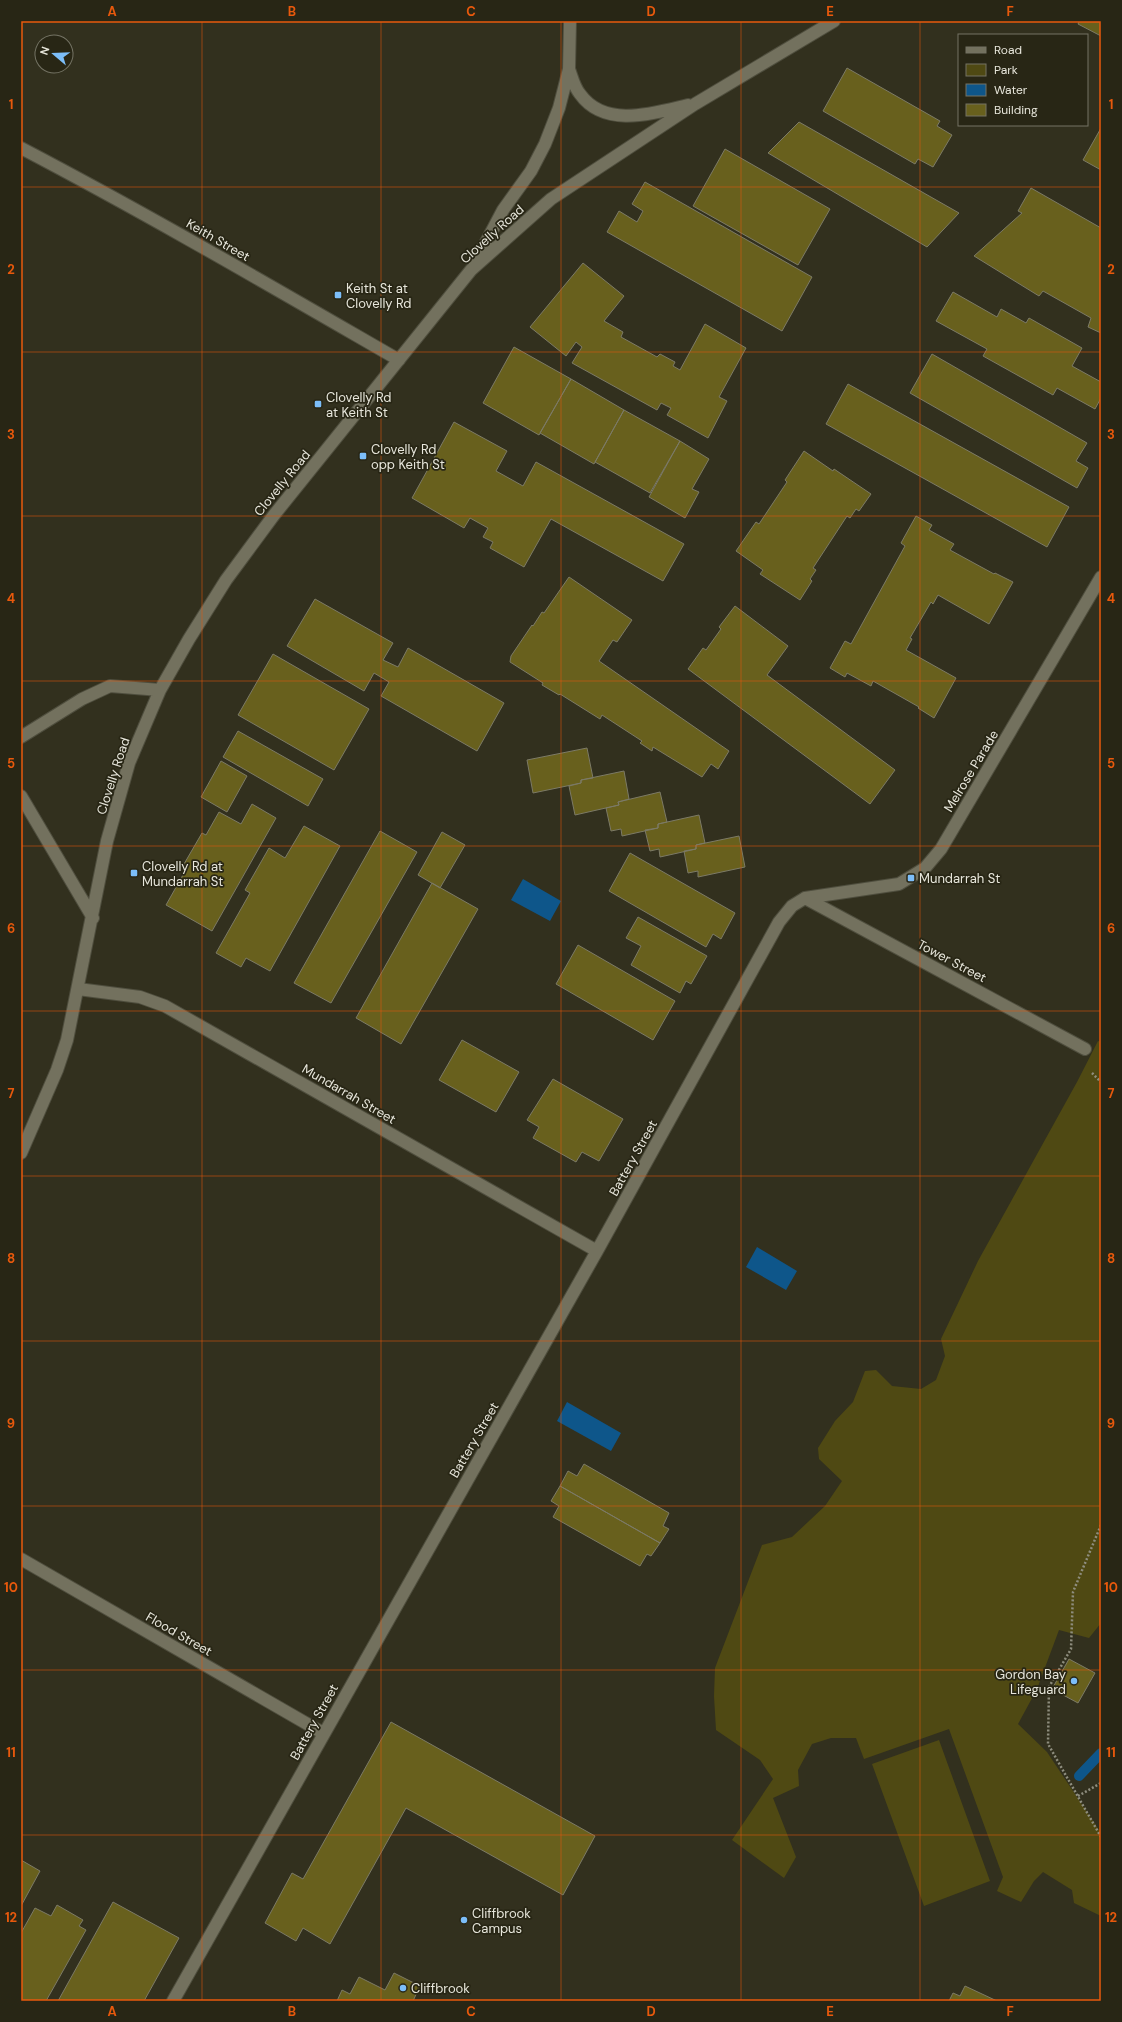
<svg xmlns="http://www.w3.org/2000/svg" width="1122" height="2022" font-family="'DM Sans',sans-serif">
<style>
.green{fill:#4f4913}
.water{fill:#0e568a}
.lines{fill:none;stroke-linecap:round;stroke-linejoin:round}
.stream{stroke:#0e568a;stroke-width:10}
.building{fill:#68601d;stroke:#7c7a66}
.minor-casing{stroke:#4f4e3e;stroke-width:14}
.path{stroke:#8e8d7e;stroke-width:2.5;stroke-dasharray:2 2;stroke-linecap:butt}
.minor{stroke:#73715e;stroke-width:12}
.grid{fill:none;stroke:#e8590c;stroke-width:1;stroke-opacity:0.55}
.poi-dot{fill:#7cbef9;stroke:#282615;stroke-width:1.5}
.labels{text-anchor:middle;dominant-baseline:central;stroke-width:3.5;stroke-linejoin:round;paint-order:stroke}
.street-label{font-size:13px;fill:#e7e6db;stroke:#282615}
.poi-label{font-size:13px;fill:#e7e6db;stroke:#282615;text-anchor:start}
.neatline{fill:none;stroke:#e8590c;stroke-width:1.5}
.grid-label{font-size:13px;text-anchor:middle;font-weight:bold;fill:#e8590c}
</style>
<rect width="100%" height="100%" fill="#32301e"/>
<!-- green -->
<path class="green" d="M1098,1041L1101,1042V1623L1089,1638L1059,1630L1037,1689L1018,1724L1047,1752L1101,1833V1916L1074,1903L1072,1890L1043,1872L1034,1881L1021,1902L997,1891L1003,1877L949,1729L864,1759L856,1738H831L812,1744L798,1770L799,1786L773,1798L796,1857L784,1878L732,1840L773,1779L760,1760L716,1730L714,1696L715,1668L762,1545L792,1537L825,1506L842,1481L819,1459L818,1448L835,1421L853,1402L865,1371L876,1370L892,1386L921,1389L936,1380L945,1356L941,1339L978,1261L1077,1082Z
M939,1740L990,1881L924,1906L872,1764Z"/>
<!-- water -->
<path class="water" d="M523,879L561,901L550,921L511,900Z
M757,1247L797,1271L786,1290L746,1267Z
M567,1402L621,1433L611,1451L557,1421Z"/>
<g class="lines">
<!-- stream -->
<path class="stream" d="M1079,1776L1101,1753"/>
</g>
<!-- building -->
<path class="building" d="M1077,21H1101V36L1078,24L1079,22Z
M847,68L940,121L937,126L952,135L933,167L918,159L915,164L823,111Z
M799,122L959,213L927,247L768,153Z
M1101,128V170L1083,160Z
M725,149L830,209L798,265L693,206Z
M645,182L812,277L782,331L607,232L619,211L637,222L643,211L632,204Z
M1031,188L1101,228V333L1088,327L1091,318L1043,291L1039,296L974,256L1022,213L1018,211Z
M583,263L624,296L604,321L623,332L621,337L657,357L660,354L675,362L673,366L680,370L705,324L746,348L719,397L727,401L708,438L667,415L671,408L661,403L657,410L572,363L582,347L576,342L566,356L530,327Z
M953,292L997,317L1001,309L1026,323L1029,318L1082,348L1072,366L1101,382V398L1095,409L1057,388L1053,395L983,356L987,349L936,321Z
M514,347L571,379L539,435L483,403Z
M932,354L1087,443L1076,461L1088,468L1077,488L910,393Z
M571,379L624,410L594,464L540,433Z
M848,384L1069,507L1047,547L826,424Z
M624,410L680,441L650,493L595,462Z
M454,422L507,451L496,471L523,486L536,462L684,544L663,581L551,519L524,567L490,548L493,542L483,537L488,528L470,518L464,528L412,498Z
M680,441L709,459L692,489L699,492L685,518L649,497Z
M804,451L833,471L834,469L871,494L859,511L856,509L850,518L847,516L813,568L816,570L810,579L812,581L800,600L760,574L763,570L736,551L756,522L759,524L787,482L785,480Z
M916,516L932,525L929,530L954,544L950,550L994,574L995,573L1013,582L989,624L938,595L933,604L931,602L910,638L912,639L906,650L956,678L934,718L918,708L919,707L873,681L871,686L847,673L845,677L830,668L845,641L851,644L905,546L901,543Z
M569,577L632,620L617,642L613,640L599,661L729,751L718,769L711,764L702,777L653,747L652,751L640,743L642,741L602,715L600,719L560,694L559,695L542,685L543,683L510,662L511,656L532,625L533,626L542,612L544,613Z
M315,599L393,643L383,660L398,667L408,648L504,703L477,751L381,696L389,682L374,673L364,691L287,646Z
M735,606L788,646L767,675L895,770L870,804L688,669L703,648L706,650L721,629L719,627Z
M273,654L369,709L334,770L238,715Z
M238,731L323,779L308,806L223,757Z
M587,748L593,778L581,780V783L533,793L527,760Z
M221,761L247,776L227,812L201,797Z
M624,771L629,799L618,802L619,805L575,815L569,786L581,783V780Z
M660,792L667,822L658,824V828L622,836L621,829L611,831L606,808L619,805L618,802Z
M252,804L276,818L212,931L166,905L188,866L184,864L202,833L206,835L219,812L241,824Z
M699,815L705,843L696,845V849L660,857L659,849L650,851L645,830L658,828V824Z
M304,826L340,846L270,971L246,958L241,967L216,953L250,893L245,890L269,848L285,858Z
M380,831L417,852L331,1003L294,983Z
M442,832L465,845L440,888L418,875Z
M739,836L745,867L698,877V871L688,873L684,851L696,849V845Z
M630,853L735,913L721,939L713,934L706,947L609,891Z
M432,883L478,909L401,1044L356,1018Z
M638,917L707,956L691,984L686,981L680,993L631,965L641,946L626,938Z
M578,945L675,1001L653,1040L556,984Z
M462,1040L519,1072L496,1112L439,1080Z
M553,1079L623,1119L599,1161L582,1152L576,1162L533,1138L539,1127L527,1120Z
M584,1464L669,1513L663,1526L669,1529L660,1543L560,1486L568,1471L577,1476Z
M560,1486L660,1543L651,1556L647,1554L640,1566L553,1517L559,1506L551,1501Z
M1069,1659L1095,1673L1078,1703L1052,1689Z
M391,1722L595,1836L563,1895L406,1808L330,1944L303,1928L296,1941L265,1923L292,1873L303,1879Z
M21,1860L40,1871L21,1906Z
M113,1902L179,1938L144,2001H58Z
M57,1905L83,1920L79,1926L86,1930L46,2001H21V1933L35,1908L51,1916Z
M394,1973L420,1986L413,2001H337L342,1990L350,1994L359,1977L385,1990Z
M965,1986L997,2001H949L953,1993L960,1996Z"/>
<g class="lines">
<!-- minor casing -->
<g class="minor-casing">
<path id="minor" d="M569,69C572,77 574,87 580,94C605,129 654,113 688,105
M21,148C149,215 274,288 399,360
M475,263L503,210L531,171L545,144L559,108L569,69L570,21
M21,737L82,699L110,686L160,690
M21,796L93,918
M805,898L1085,1049
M78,989L140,997L165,1006L597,1251
M21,1153L57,1070L67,1040L107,841L129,763L160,690L189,639L226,580L274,515L471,270L551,199L695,104L834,21
M21,1559L323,1733
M173,2001L597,1251L779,922L792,906L805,898L899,884L925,868L941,849L1101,577"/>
</g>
<!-- path -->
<path class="path" d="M1092,1073L1101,1082
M1101,1525L1073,1592L1071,1649L1049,1687L1048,1744L1101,1837
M1078,1796L1101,1783"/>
<!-- minor -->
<use href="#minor" class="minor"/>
</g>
<!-- grid -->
<path class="grid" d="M202,21V2001M381,21V2001M561,21V2001M741,21V2001M920,21V2001M21,187H1101M21,352H1101M21,516H1101M21,681H1101M21,846H1101M21,1011H1101M21,1176H1101M21,1341H1101M21,1506H1101M21,1670H1101M21,1835H1101"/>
<!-- markers -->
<g class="poi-dot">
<rect x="334" y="291" width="8" height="8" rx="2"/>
<rect x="314" y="400" width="8" height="8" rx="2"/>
<rect x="359" y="452" width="8" height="8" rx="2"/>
<rect x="130" y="869" width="8" height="8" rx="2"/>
<rect x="907" y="874" width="8" height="8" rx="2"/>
<circle cx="1074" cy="1681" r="4"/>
<circle cx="464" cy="1920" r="4"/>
<circle cx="403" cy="1988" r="4"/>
</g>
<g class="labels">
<!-- street labels -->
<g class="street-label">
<text transform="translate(492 234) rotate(-42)">Clovelly Road</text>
<text transform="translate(218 240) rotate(30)">Keith Street</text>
<text transform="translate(282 483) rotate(-51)">Clovelly Road</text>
<text transform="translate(971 771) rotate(-59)">Melrose Parade</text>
<text transform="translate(113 776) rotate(-72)">Clovelly Road</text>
<text transform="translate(952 961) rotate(28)">Tower Street</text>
<text transform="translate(349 1094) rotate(30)">Mundarrah Street</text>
<text transform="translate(633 1158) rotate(-61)">Battery Street</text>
<text transform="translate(474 1440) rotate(-60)">Battery Street</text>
<text transform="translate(179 1634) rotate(30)">Flood Street</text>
<text transform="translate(314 1722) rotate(-61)">Battery Street</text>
</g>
<!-- poi labels -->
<g class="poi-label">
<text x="346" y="288">Keith St at<tspan x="346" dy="15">Clovelly Rd</tspan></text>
<text x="326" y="397">Clovelly Rd<tspan x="326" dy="15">at Keith St</tspan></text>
<text x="371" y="449">Clovelly Rd<tspan x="371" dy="15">opp Keith St</tspan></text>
<text x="142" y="866">Clovelly Rd at<tspan x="142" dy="15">Mundarrah St</tspan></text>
<text x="919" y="878">Mundarrah St</text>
<text x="1066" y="1674" text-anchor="end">Gordon Bay<tspan x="1066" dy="15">Lifeguard</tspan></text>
<text x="472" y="1913">Cliffbrook<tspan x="472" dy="15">Campus</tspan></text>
<text x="411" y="1988">Cliffbrook</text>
</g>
</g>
<!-- border -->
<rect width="1122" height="2022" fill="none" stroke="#282615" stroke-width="44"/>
<!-- legend -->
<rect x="958" y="34" width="130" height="92" fill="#282615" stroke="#747364"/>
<rect x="966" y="47" width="20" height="6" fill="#73715e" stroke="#747364"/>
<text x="994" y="54" font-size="12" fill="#e7e6db">Road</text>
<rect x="966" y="64" width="20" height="12" fill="#4f4913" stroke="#747364"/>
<text x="994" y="74" font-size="12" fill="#e7e6db">Park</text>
<rect x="966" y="84" width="20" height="12" fill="#0e568a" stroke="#747364"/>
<text x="994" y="94" font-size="12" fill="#e7e6db">Water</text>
<rect x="966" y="104" width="20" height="12" fill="#68601d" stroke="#747364"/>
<text x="994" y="114" font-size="12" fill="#e7e6db">Building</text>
<!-- north arrow -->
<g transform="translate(54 54) rotate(289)"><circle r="19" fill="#282615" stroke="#747364"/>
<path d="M0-3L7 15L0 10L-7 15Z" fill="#7cbef9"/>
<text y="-6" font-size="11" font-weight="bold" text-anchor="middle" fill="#e7e6db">N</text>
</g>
<rect x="22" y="22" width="1078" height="1978" class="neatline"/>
<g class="grid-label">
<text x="112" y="16">A</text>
<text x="292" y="16">B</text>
<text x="471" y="16">C</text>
<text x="651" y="16">D</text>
<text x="830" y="16">E</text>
<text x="1010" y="16">F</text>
<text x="11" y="109">1</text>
<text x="1111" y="109">1</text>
<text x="11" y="274">2</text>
<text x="1111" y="274">2</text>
<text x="11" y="439">3</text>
<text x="1111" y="439">3</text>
<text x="11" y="603">4</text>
<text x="1111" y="603">4</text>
<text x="11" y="768">5</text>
<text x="1111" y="768">5</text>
<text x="11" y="933">6</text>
<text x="1111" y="933">6</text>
<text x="11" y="1098">7</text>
<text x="1111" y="1098">7</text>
<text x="11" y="1263">8</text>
<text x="1111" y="1263">8</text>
<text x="11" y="1428">9</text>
<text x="1111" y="1428">9</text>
<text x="11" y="1592">10</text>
<text x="1111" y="1592">10</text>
<text x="11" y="1757">11</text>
<text x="1111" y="1757">11</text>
<text x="11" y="1922">12</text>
<text x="1111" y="1922">12</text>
<text x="112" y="2016">A</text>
<text x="292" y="2016">B</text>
<text x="471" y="2016">C</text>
<text x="651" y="2016">D</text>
<text x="830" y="2016">E</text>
<text x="1010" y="2016">F</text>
</g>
</svg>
